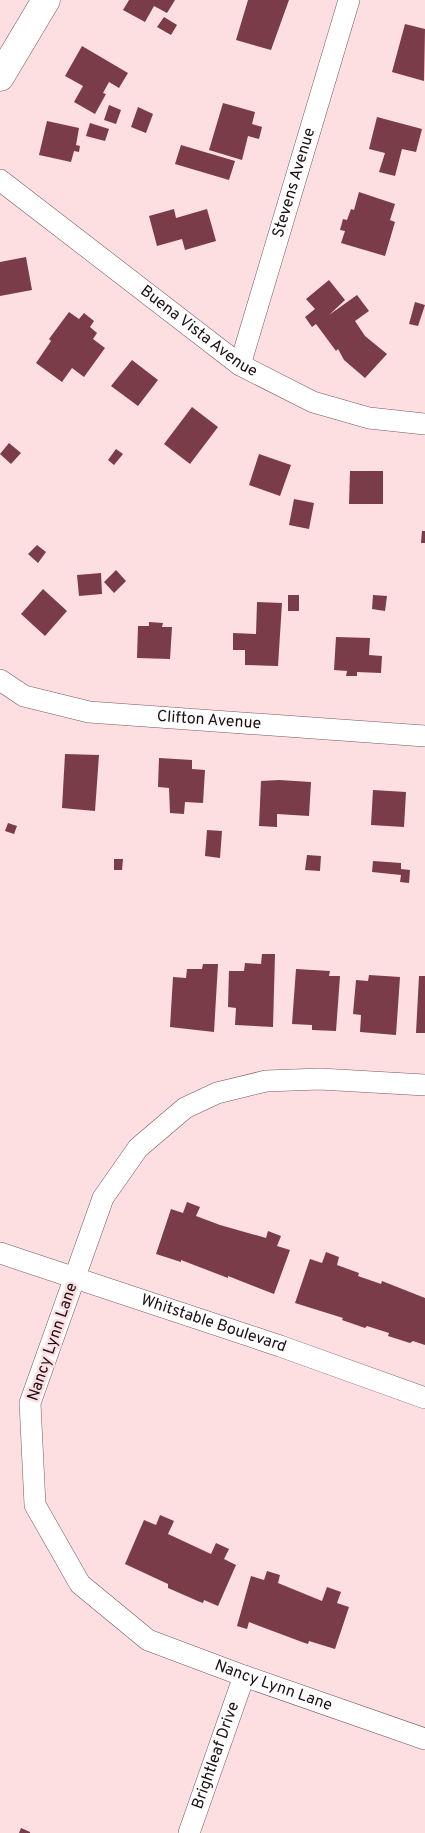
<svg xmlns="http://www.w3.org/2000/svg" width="425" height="1833" font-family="Overpass,sans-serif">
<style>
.building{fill:#7a3c46}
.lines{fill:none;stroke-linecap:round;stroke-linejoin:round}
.street-casing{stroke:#79585c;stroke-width:22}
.secondary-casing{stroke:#79585c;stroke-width:29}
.street{stroke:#fff;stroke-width:21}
.secondary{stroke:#fff;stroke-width:28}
.labels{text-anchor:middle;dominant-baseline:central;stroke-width:5;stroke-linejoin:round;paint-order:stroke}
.street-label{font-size:16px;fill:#1d1012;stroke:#fddee1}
</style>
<rect width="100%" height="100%" fill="#fddee1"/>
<!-- building -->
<path class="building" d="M129,0H175L167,13L154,6L145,22L123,10Z
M248,0H289L271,50L236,40Z
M164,17L177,25L171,35L157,27Z
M405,24L425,29L424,81L392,72Z
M82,46L128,73L119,88L109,82L103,93L106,94L95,114L74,102L83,86L65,76Z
M223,103L255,112L252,124L262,127L259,139L248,136L242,160L209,150Z
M109,105L121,110L116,124L104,120Z
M138,107L153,114L146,133L131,127Z
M377,117L422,129L416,152L402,149L395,176L379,172L385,153L369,149Z
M47,121L79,128L76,145L80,146L79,152L74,151L71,162L39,155Z
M90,123L109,129L105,141L86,136Z
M181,145L235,161L229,180L175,164Z
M359,192L395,204L390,220L395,222L385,256L341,243L345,231L340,230L343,219L347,220L351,209L354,210Z
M174,209L176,218L207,209L216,241L185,250L182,239L157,246L149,216Z
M26,257L32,290L0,296V262Z
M329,280L345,300L329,315L357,295L369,311L355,321L365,336L387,354L365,378L344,360L338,349L336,351L316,324L312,327L305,317L315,309L306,299Z
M415,302L425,305L418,326L409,324Z
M69,312L79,319L84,313L94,321L90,327L97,333L93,339L105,348L84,377L72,368L62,382L36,363L51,341L49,339Z
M132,360L158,380L138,406L111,386Z
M192,407L218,427L190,464L164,444Z
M9,443L21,453L11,464L0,454Z
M116,449L123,454L114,465L108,460Z
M259,454L291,465L280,496L249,485Z
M350,471H383V504H349Z
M294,499L314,503L309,529L289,525Z
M422,531H425V543H421Z
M37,545L46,552L38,563L28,554Z
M116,570L126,581L114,593L104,582Z
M101,573L102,594L79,596L77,575Z
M43,589L67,611L45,636L21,614Z
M288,595H299V611H288Z
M373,595L387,596L385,611L372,609Z
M257,602L282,603L278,666L245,665V650H233V633L256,634Z
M149,622L163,623L162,627H172L170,659L137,658L138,626H149Z
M336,637L370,638L369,655L382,656L381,673L357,672V676H346L347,671L334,670Z
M65,754L99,755L95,811L62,808Z
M159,758L192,760V769L205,770L203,803L185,802L184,814L170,813L169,788L158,787Z
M279,780L311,782L309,816L277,814V827L259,826L261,781Z
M373,790L406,792L404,827L371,825Z
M8,823L17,826L14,834L5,831Z
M207,830L222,831L220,858L205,856Z
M307,855L321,856L320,871L305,870Z
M114,859H123L122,870H114Z
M373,861L401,863V869L410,870L409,883L400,882L401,875L372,872Z
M262,954H275L273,1027L235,1025L236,1008L228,1007L229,971H244L245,963L261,964Z
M203,964H218L214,1032L170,1027L173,977L186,978L187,969H202Z
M296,969L330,971L329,976H340L336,1031L312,1030V1025L292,1024Z
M369,975L400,977L396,1035L360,1032L361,1015L353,1014L356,980L368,981Z
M419,976H425V1033H416Z
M187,1202L200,1207L196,1216L220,1225L266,1238L268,1231L281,1236L277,1246L290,1250L274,1294L228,1276V1278L181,1260V1262L156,1254L171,1209L183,1213Z
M326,1252L339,1257L337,1265L359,1273L358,1276L381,1284L382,1281L425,1298V1345L413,1341L410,1343L388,1336L389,1333L367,1326L365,1328L342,1320L343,1318L295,1303L310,1259L322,1263Z
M160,1515L174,1521L168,1534L211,1554L216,1543L229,1549L224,1559L236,1565L218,1606L204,1600L203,1603L200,1602L168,1588V1584L125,1564L144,1520L156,1525Z
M267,1571L280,1575L278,1583L322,1601L327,1587L341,1592L337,1603L349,1607L335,1649L309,1641L308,1644L302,1642L249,1622L247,1629L237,1626L251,1576L264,1580Z
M21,1828L30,1832V1833H19Z"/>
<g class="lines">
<!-- street casing -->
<g class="street-casing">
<g id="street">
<path id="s1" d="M0,180L240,365L313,402L369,418L425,424"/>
<path id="s2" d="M240,365L349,0"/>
<path id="s3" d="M0,680L24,696L89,712L425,736"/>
<path id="s4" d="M425,1085L320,1079L266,1081L217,1093L185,1108L138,1148L103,1198L30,1403L35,1505L80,1584L148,1640L244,1676L425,1739"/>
<path id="s5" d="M0,1253L280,1346L425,1398"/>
<path id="s6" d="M189,1833L244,1676"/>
</g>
</g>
<!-- secondary casing -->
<g class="secondary-casing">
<path id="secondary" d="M0,77L46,0"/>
</g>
<!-- street -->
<use href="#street" class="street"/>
<!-- secondary -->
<use href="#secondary" class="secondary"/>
</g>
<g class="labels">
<!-- street labels -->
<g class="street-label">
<text stroke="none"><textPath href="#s2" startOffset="190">Stevens Avenue</textPath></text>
<text stroke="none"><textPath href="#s1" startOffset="250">Buena Vista Avenue</textPath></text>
<text stroke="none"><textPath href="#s3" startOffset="216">Clifton Avenue</textPath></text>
<text stroke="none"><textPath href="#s5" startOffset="225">Whitstable Boulevard</textPath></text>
<text transform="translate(53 1342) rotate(-71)">Nancy Lynn Lane</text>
<text stroke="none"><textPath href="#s4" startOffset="1000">Nancy Lynn Lane</textPath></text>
<text stroke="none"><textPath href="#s6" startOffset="82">Brightleaf Drive</textPath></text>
</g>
</g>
</svg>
